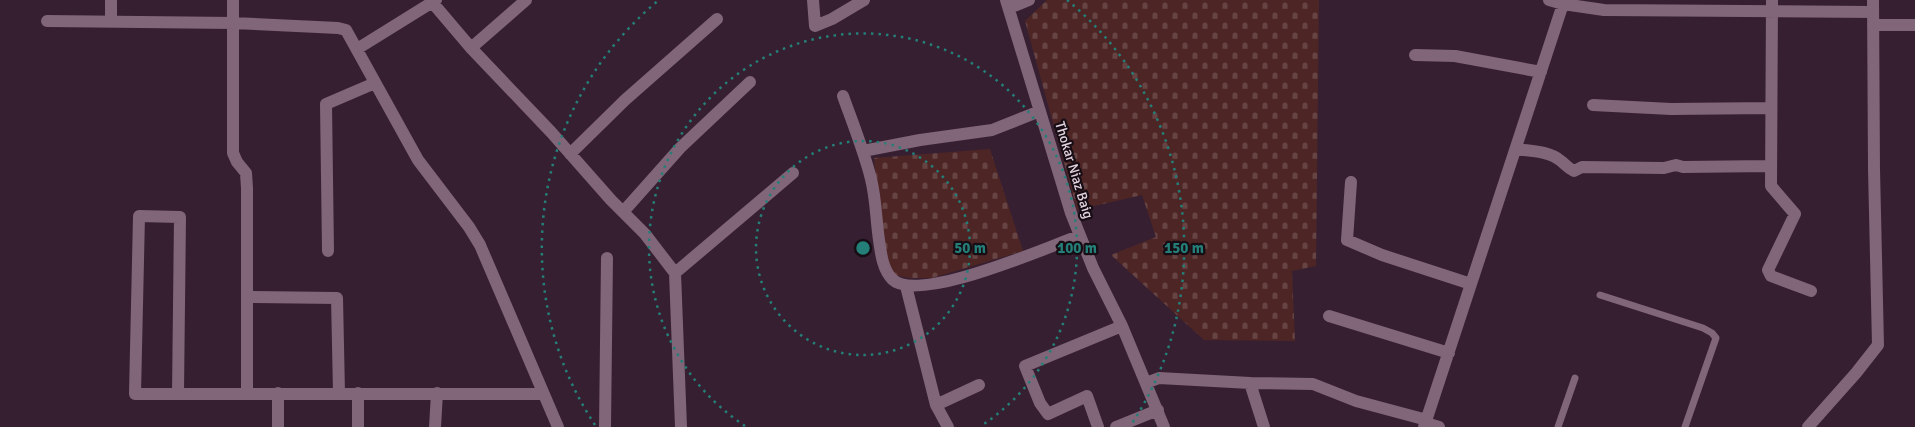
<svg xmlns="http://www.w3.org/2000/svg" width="1915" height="427" font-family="Signika,sans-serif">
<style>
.cemetery{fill:url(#cemetery-stones)}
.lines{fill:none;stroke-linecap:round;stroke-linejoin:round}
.service{stroke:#816578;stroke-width:7}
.minor{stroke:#816578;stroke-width:12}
.ring{fill:none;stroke:#247f79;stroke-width:2.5;stroke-dasharray:2.5 5}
.labels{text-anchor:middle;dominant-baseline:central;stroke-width:4.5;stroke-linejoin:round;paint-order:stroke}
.street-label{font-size:14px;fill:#e3d3de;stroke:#170d14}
.centre{fill:#247f79;stroke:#170d14;stroke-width:2.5}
.ring-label{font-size:15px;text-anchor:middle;font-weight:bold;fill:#247f79;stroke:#170d14;stroke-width:4.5;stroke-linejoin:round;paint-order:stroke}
</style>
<defs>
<pattern id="cemetery-stones" width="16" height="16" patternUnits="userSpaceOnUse" patternTransform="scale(1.25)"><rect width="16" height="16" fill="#4e2525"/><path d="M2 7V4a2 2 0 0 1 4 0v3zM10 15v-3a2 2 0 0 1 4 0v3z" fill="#674444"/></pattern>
</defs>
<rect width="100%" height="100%" fill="#361f30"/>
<!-- cemetery -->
<path class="cemetery" d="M1047,0H1319L1316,266L1292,271L1295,341L1204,340L1111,255L1156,237L1142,195L1077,210L1025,21Z
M990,149L1023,251L932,278H909L894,275L883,256L874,158Z"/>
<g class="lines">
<!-- service -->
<path class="service" d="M1600,295L1703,328L1712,333L1716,338L1685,427
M1558,427L1575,378"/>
<!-- minor -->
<path class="minor" d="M111,0V21
M233,0V153L237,162L246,173L247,188V393
M813,0L815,26L832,19L864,0
M1006,0L1071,213L1093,268L1122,326L1164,427
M1549,0L1563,4L1604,10L1873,12
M1772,0L1771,186L1795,214L1768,270L1771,276L1811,291
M432,2L471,48L551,132L611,200L645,234L675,273L681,427
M1009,8L1029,0
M47,21L233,23L338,28L346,30L418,160L469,227L480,245L558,427
M1873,25H1915
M471,48L526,0
M357,49L436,0
M1415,55L1455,56L1541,72
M843,96C853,124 864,151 871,179C876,199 876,220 879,240C881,253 882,268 892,279C917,305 1047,247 1079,236
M1593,105L1671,109L1771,108
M1516,149C1531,151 1549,151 1561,161C1566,165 1568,168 1574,171L1582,167L1664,168L1676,165L1683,167L1770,166
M863,151L920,140L992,130L1040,111
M570,154L625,100L717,19
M1351,182L1347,240L1382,255L1471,284
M623,212L680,148L750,82
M328,251L326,104L375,83
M675,273L793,173
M906,286L936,405L948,427
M247,297L337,298L339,393
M1329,316L1449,353
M1146,383L1159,378L1250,383
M178,393L180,217L139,216L135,394H543
M358,393V427
M936,405L979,385
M1426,423L1439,427
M278,427V393
M435,427L437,393
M605,427L607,258
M1098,427L1087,396L1048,414L1040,403L1025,366L1122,326
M1116,427L1158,410
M1264,427L1250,383L1313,384L1356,401L1427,420
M1424,427L1563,4
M1808,427L1856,373L1878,345L1874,169L1873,0"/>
</g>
<!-- distance rings -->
<g class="ring">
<circle cx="863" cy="248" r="107"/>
<path d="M745 426A214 214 0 1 1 981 426"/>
<path d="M595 425A321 321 0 0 1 659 0M1067 0A321 321 0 0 1 1131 425"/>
</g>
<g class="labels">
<!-- street labels -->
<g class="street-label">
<text transform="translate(1074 170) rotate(73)">Thokar Niaz Baig</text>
</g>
</g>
<circle cx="863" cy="248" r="8" class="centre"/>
<g class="ring-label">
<text x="970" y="253">50 m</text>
<text x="1077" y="253">100 m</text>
<text x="1184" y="253">150 m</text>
</g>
</svg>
